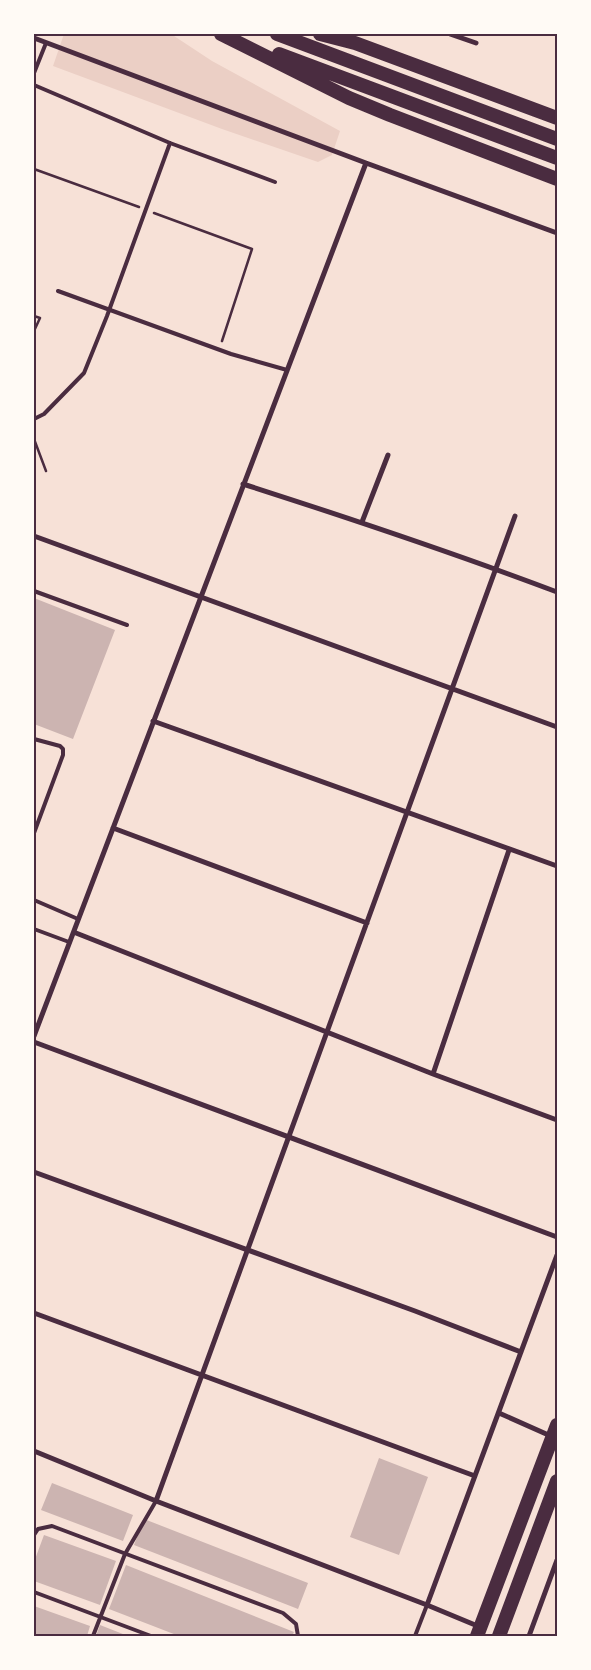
<svg xmlns="http://www.w3.org/2000/svg" width="591" height="1670" font-family="Raleway,sans-serif">
<style>
.green{fill:#ebcfc5}
.building{fill:#ccb4b1}
.lines{fill:none;stroke-linecap:round;stroke-linejoin:round}
.path{stroke:#4a2c40;stroke-width:2.5}
.service{stroke:#4a2c40;stroke-width:4}
.minor{stroke:#4a2c40;stroke-width:5}
.trunk{stroke:#4a2c40;stroke-width:14}
.neatline{fill:none;stroke:#4a2c40;stroke-width:2}
</style>
<rect width="100%" height="100%" fill="#f7e1d7"/>
<!-- green -->
<path class="green" d="M64,34H171L212,61L340,131L332,155L318,162L222,129L53,66Z"/>
<!-- building -->
<path class="building" d="M34,598L115,630L73,739L34,724Z
M379,1458L428,1477L399,1555L350,1537Z
M52,1483L133,1515L123,1541L41,1510Z
M144,1519L308,1583L298,1609L134,1545Z
M44,1535L116,1561L100,1605L34,1581V1562Z
M126,1565L294,1632L292,1636H179L109,1609Z
M34,1606L90,1626L87,1636H34Z
M100,1625L128,1636H96Z"/>
<g class="lines">
<!-- path -->
<path class="path" d="M34,169L139,207
M154,213L252,249L222,341
M34,316L40,318L34,331
M34,439L46,471"/>
<!-- service -->
<path class="service" d="M34,73L46,43
M34,85L170,143L275,182
M58,291L231,354L287,370
M34,419L44,414L84,373L107,316L170,143
M34,591L127,625
M34,739L60,746L63,749V755L34,833
M34,900L78,919
M34,929L69,942
M34,1535L38,1529L52,1526L283,1613L296,1624L298,1636
M34,1592L151,1636
M93,1636L125,1554L156,1501
M415,1636L427,1605"/>
<!-- minor -->
<path class="minor" d="M450,34L476,43
M34,38L366,163L557,233
M243,484C349,518 454,553 557,592
M362,522L388,455
M34,536L557,727
M153,721L557,866
M113,828L367,923
M76,933L433,1074L557,1120
M34,1036L366,163
M34,1042L557,1237
M433,1074L509,850
M34,1172L415,1311L521,1352
M34,1313L475,1476
M499,1413L553,1437
M34,1451L156,1501L427,1605L480,1627
M156,1501L515,516
M427,1605L557,1255
M529,1636L557,1560"/>
<!-- trunk -->
<path class="trunk" d="M221,34L349,98L390,115L557,179
M277,34L557,139
M320,34L355,43L557,118
M279,54L557,158
M477,1636L557,1425
M499,1636L557,1481"/>
</g>
<!-- border -->
<rect width="591" height="1670" fill="none" stroke="#fffaf5" stroke-width="70"/>
<rect x="35" y="35" width="521" height="1600" class="neatline"/>
</svg>
